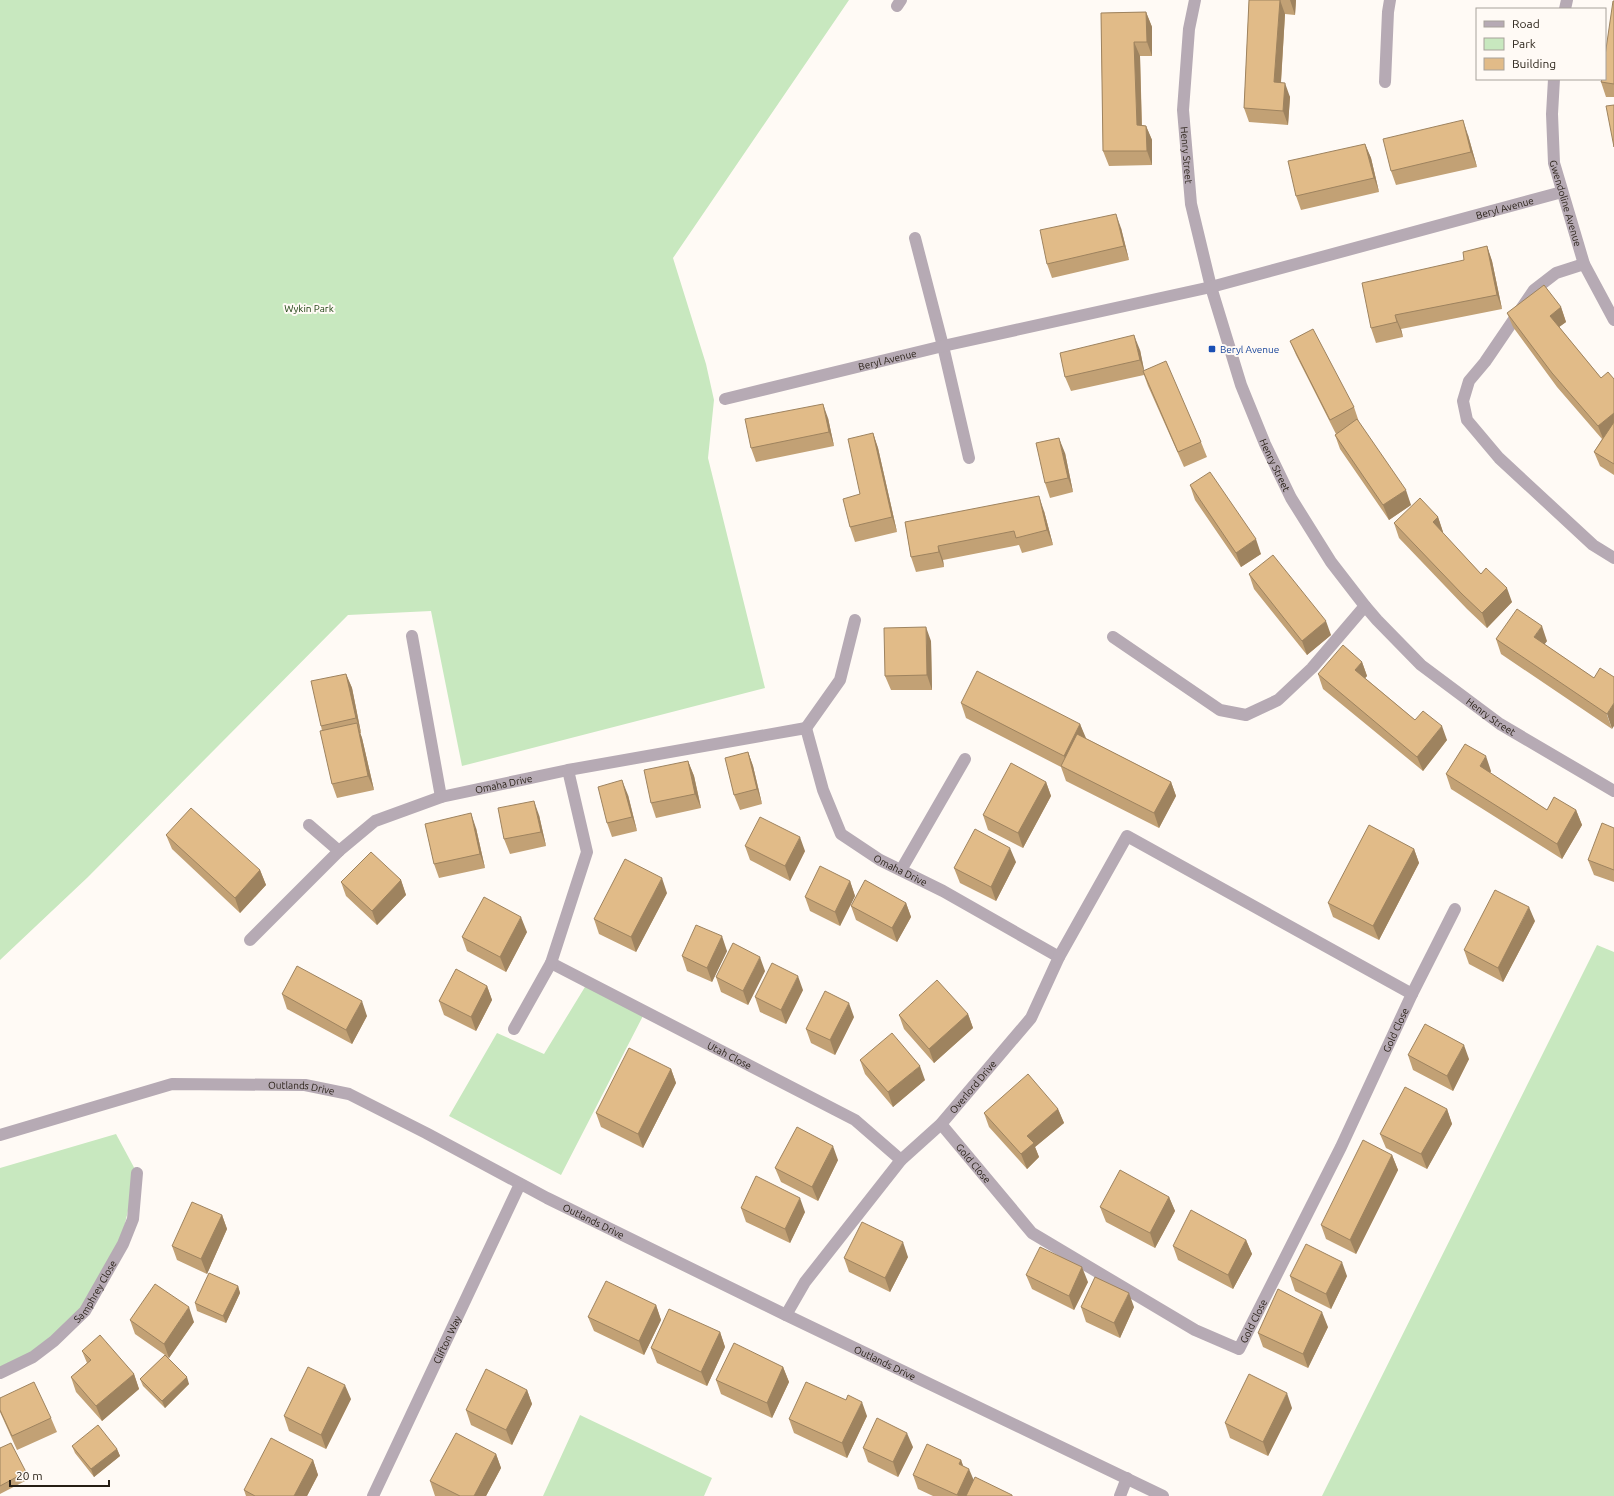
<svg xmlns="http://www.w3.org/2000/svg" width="1614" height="1496" font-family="Ubuntu,sans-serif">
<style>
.green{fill:#c8e8bf}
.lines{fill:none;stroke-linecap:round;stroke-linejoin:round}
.service{stroke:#b6aab4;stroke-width:12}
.minor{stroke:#b6aab4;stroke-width:12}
.wall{fill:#c2a175}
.shaded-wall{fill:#9e835f}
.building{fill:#e1bb88;stroke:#9e835f}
.transit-dot{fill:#1a4fb4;stroke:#fffaf5;stroke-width:1.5}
.labels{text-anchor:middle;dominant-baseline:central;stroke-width:4;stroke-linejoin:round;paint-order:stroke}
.street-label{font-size:10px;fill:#261e14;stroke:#fffaf5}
.park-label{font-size:10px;fill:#163b09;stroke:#fffaf5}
.transit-label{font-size:10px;fill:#164399;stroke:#fffaf5;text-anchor:start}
</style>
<rect width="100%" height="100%" fill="#fffaf5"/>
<!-- green -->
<path class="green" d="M0,0H849L673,258L706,364L714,400L708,458L765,688L462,766L431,611L348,615L88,877L0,960Z
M1597,945L1614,952V1496H1322Z
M588,982L645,1012L561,1175L449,1116L497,1033L544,1054Z
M116,1134L137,1173L118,1253L98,1289L54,1341L0,1367V1168Z
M580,1415L712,1478L704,1496H543Z"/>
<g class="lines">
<!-- service -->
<path class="service" d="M897,6L901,0
M1385,82L1388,12L1390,0
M1584,264L1556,273L1534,290L1485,362L1469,381L1463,401L1467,420L1499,458L1593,545L1614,558
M1113,637L1220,710L1246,715L1278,700L1312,668L1365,606
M806,728L840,680L855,620
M309,825L339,851
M901,870L965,759"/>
<!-- minor -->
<g class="minor">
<path id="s1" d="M1195,0L1189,29L1183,110L1191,204L1211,287L1241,385L1265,444L1291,498L1331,562L1365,606L1377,620L1421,665L1500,724L1614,791"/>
<path d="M1565,9L1567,0"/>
<path id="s2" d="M1554,79L1552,114L1554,163L1584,264L1614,320"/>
<path d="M915,238L943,346L969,458"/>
<path id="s3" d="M725,399L943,346L1211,287L1562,192"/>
<path d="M412,636L441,797"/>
<path id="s4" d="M250,940L339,851L375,821L441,797L568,770L806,728L823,790L841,834L880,860L943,891L1059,957"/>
<path id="s5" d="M551,963L855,1120L901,1160"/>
<path d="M514,1029L551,963L587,852L568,770"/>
<path id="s6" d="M941,1124L1032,1233L1195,1330L1239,1349L1341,1147L1412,994L1455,909"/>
<path id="s7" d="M0,1135L172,1084L305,1085L349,1094L426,1133L547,1198L786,1315L1163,1496"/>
<path id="s8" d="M786,1315L805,1282L901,1160L941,1124L1031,1018L1059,957L1127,836L1412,994"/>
<path id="s9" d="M0,1373L33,1357L54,1341L85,1311L123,1244L133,1219L137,1173"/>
<path id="s10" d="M373,1496L520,1184"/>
<path d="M1120,1496L1127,1478"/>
</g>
</g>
<!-- wall -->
<path class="wall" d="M1249,0H1296L1295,15L1285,14L1281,83L1290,97L1288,125L1249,122L1244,108Z
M1614,1V97H1606L1601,82Z
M1146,12L1152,27V56H1140L1142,125L1146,126L1152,140V165L1109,166L1103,151L1101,13Z
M1468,135L1477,167L1396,185L1391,171Z
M1365,144L1371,158L1379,192L1301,210L1296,196Z
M1121,228L1129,260L1052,278L1047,264Z
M1487,246L1492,261L1502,309L1401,329L1403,337L1376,343L1371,328L1464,260Z
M1561,307L1566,322L1559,327L1601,378L1614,379V475L1600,466L1594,452L1602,439L1557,387L1513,327L1507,313Z
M1290,341L1354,407L1359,422L1411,505L1389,520L1340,449L1335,435L1336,434L1296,355Z
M1140,350L1144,371L1201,442L1207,457L1184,467L1148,386L1144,375L1071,391L1065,377Z
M828,418L834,446L756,462L751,448Z
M873,433L878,448L897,532L855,542L850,527L860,494Z
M1065,453L1073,492L1050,498L1045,483Z
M1190,485L1261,554L1241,567L1195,500Z
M1044,511L1053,545L1022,553L1019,545L943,560L944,567L916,572L911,557L905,522Z
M1438,517L1443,532H1442L1481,574L1512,602L1487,628L1467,609L1399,538L1394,523Z
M1249,574L1331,635L1307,655L1254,589Z
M1496,639L1547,641L1544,644L1594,678L1612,729L1501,654Z
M931,641L932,690H891L885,676Z
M1362,662L1367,676L1365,678L1415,720L1447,740L1423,771L1323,689L1318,674Z
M346,674L352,688L361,733H360L362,738L374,790L337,798L332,784L322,731L321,726Z
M961,703L1080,724L1085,738L1171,782L1176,796L1159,828L1066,781L1061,767L966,718Z
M748,752L753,766L762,804L740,810L734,795Z
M688,761L694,776L701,808L656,818L651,803Z
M1491,771L1490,773L1547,810H1576L1582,825L1562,859L1451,789L1446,774Z
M1046,782L1051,796L1023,848L988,830L983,815Z
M628,795L637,831L612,837L607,823Z
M539,815L546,846L510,854L504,839Z
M476,828L485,868L439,878L434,864Z
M1614,828V882L1594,875L1588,860Z
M166,835L260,870L266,885L240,913L172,849Z
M745,846L805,851L790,881L750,860Z
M1414,849L1419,863L1379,940L1333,917L1328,903Z
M1016,862L996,901L960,883L954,868Z
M401,880L406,895L377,925L346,896L341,882Z
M850,881L855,896L840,926L810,911L805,897Z
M667,893L636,952L599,934L594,919Z
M906,903L911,917L897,942L856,920L851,906Z
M1535,921L1503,982L1469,964L1464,950Z
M527,932L506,972L467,951L462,937Z
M727,951L712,982L687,971L682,956Z
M765,971L748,1005L721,992L716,977Z
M487,986L492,1000L476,1031L444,1015L439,1001Z
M803,990L786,1024L760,1012L755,997Z
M282,994L367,1016L352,1044L287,1009Z
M968,1014L973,1028L934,1063L904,1029L899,1015Z
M854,1017L835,1055L811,1043L806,1029Z
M1408,1055L1469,1059L1453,1091L1413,1070Z
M860,1060L925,1080L893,1107L865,1074Z
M671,1069L676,1083L643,1148L601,1127L596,1113Z
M1058,1109L1064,1123L1035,1147L1039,1157L1027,1169L989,1127L984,1113Z
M1447,1109L1452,1124L1427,1169L1386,1148L1380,1134Z
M1392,1155L1398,1170L1356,1254L1326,1239L1321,1225Z
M838,1160L818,1201L781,1182L775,1168Z
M1169,1197L1175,1211L1155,1248L1106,1222L1100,1207Z
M741,1208L805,1212L790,1243L746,1222Z
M222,1215L227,1229L207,1274L177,1260L172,1246Z
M1246,1240L1252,1254L1233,1289L1178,1260L1173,1246Z
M908,1257L890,1292L849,1272L844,1258Z
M1026,1275L1088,1282L1074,1310L1032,1289Z
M1290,1276H1347L1331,1309L1295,1291Z
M238,1286L240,1293L226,1323L197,1311L195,1303Z
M656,1305L661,1320L644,1355L594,1331L588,1317Z
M1081,1307H1134L1120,1338L1086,1322Z
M130,1320L194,1322L169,1358L165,1355L189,1384L165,1408L143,1386L140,1379L165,1355L135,1334Z
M1328,1327L1308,1368L1263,1347L1258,1333Z
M720,1332L725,1347L707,1386L657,1363L651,1348Z
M82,1351L134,1374L139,1389L102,1421L76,1392L71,1377L87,1363Z
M783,1367L789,1382L772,1418L721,1394L716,1380Z
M527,1390L532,1404L512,1445L471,1425L466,1410Z
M0,1398L51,1418L57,1432L17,1450L0,1412Z
M351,1399L326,1449L289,1431L284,1416Z
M1292,1408L1268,1456L1230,1438L1225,1423Z
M867,1416L847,1458L794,1433L789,1419Z
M72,1446L117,1449L120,1456L94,1477L75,1453Z
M913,1447L898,1477L868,1462L863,1448Z
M0,1448L26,1472L29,1479L0,1494Z
M496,1454L501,1468L486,1496H435L430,1481Z
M313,1460L318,1475L307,1496H246L244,1490Z
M961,1460L963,1466L974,1481L1013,1496H933L918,1489L913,1475Z"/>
<!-- shaded-wall -->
<path class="shaded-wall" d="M1280,0L1285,14L1280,96L1274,82Z
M1290,0H1296L1295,15Z
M1146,12L1152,27V56L1147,42Z
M1134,42L1140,56L1142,140L1137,125Z
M1285,83L1290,97L1288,125L1283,111Z
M1463,120L1468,135L1477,167L1471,152Z
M1146,126L1152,140V165L1147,151Z
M1365,144L1371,158L1379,192L1374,178Z
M1116,214L1121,228L1129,260L1124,246Z
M1487,246L1492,261L1502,309L1497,295Z
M1561,307L1566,322L1555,330L1550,316Z
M1395,315L1401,329L1403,337L1397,322Z
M1134,335L1140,350L1145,374L1140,360Z
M823,404L828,418L834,446L829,432Z
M1614,413V432L1604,441L1598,426Z
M873,433L878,448L897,532L892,517Z
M1059,438L1065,453L1073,492L1068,478Z
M1406,490L1411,505L1389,520L1383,505Z
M1039,496L1044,511L1053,545L1047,530Z
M1438,517L1443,532L1438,536L1433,522Z
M1256,539L1261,554L1241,567L1236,553Z
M938,546L943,560L944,567L939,552Z
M1507,588L1512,602L1487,628L1482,613Z
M1326,621L1331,635L1307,655L1302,641Z
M1542,626L1547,641L1539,652L1534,637Z
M926,627L931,641L932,690L927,675Z
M1362,662L1367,676L1360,684L1355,670Z
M346,674L352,688L361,733L356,718Z
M1614,703V726L1612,729L1607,714Z
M357,723L362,738L374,790L368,776Z
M1080,724L1086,738L1069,771L1064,756Z
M1442,726L1447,740L1423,771L1417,757Z
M748,752L753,766L762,804L757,789Z
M1486,756L1491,771L1486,781L1480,766Z
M688,761L694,776L701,808L695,794Z
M622,780L628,795L637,831L632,817Z
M1046,782L1051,796L1023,848L1018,833Z
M1171,782L1176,796L1159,828L1154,813Z
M534,801L539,815L546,846L541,832Z
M1576,810L1582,825L1562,859L1557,844Z
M471,813L476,828L485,868L480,854Z
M800,837L805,851L790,881L785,866Z
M1010,848L1016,862L996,901L991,887Z
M1414,849L1419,863L1379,940L1373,926Z
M260,870L266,885L240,913L235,898Z
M662,878L667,893L636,952L631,937Z
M401,880L406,895L377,925L372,911Z
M850,881L855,896L840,926L835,912Z
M906,903L911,917L897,942L892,928Z
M1529,907L1535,921L1503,982L1498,968Z
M521,917L527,932L506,972L500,957Z
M722,936L727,951L712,982L707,968Z
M760,957L765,971L748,1005L743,991Z
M798,976L803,990L786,1024L781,1010Z
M487,986L492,1000L476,1031L471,1017Z
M362,1001L367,1016L352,1044L346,1030Z
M849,1003L854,1017L835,1055L830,1040Z
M968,1014L973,1028L934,1063L929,1049Z
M1464,1045L1469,1059L1453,1091L1447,1076Z
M920,1066L925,1080L893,1107L888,1092Z
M671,1069L676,1083L643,1148L638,1134Z
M1058,1109L1064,1123L1035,1147L1039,1157L1027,1169L1021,1154L1027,1136Z
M1447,1109L1452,1124L1427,1169L1421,1154Z
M833,1146L838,1160L818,1201L812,1187Z
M1392,1155L1398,1170L1356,1254L1350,1240Z
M1169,1197L1175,1211L1155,1248L1150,1233Z
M800,1198L805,1212L790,1243L785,1229Z
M222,1215L227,1229L207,1274L201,1259Z
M1246,1240L1252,1254L1233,1289L1228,1275Z
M903,1242L908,1257L890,1292L885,1278Z
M1342,1262L1347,1276L1331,1309L1326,1294Z
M1082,1267L1088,1282L1074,1310L1069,1296Z
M238,1286L240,1293L226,1323L223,1316Z
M1129,1293L1134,1307L1120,1338L1114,1323Z
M656,1305L661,1320L644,1355L639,1341Z
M189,1307L194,1322L169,1358L164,1344Z
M1322,1312L1328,1327L1308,1368L1303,1354Z
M720,1332L725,1347L707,1386L701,1372Z
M783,1367L789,1382L772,1418L767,1403Z
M134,1374L139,1389L102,1421L96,1406Z
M187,1377L189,1384L165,1408L162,1401Z
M345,1385L351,1399L326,1449L321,1435Z
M527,1390L532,1404L512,1445L506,1430Z
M1287,1393L1292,1408L1268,1456L1263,1442Z
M862,1402L867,1416L847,1458L842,1443Z
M907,1433L913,1447L898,1477L893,1462Z
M117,1449L120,1456L94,1477L91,1469Z
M496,1454L501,1468L486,1496H474Z
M313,1460L318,1475L307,1496H294Z
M961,1460L966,1474L959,1464Z
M969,1469L975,1483L969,1496H958L957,1495Z"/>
<!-- building -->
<path class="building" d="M1249,0H1280L1274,82L1285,83L1283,111L1244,108Z
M1613,1H1614V84L1601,82L1602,79H1605V56Z
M1146,12L1147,42H1134L1137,125L1146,126L1147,151H1103L1101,13Z
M1614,105V147L1606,106Z
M1463,120L1471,152L1391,171L1383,139Z
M1365,144L1374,178L1296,196L1288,161Z
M1116,214L1124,246L1047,264L1040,230Z
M1487,246L1497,295L1395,315L1397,322L1371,328L1362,283L1464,260L1463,252Z
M1544,285L1561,307L1550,316L1601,378L1608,372L1614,379V413L1598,426L1552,373L1507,313Z
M1313,329L1354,407L1330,420L1290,341Z
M1134,335L1140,360L1065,377L1060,353Z
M1166,361L1201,442L1178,452L1143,371Z
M823,404L829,432L751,448L745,419Z
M1357,419L1406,490L1383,505L1335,435Z
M1614,422V464L1594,452Z
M873,433L892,517L850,527L843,499L860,494L848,439Z
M1059,438L1068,478L1045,483L1036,443Z
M1210,472L1256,539L1236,553L1190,485Z
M1039,496L1047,530L1016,538L1014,531L938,546L939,552L911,557L905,522Z
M1420,498L1438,517L1433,522L1481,574L1486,568L1507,588L1482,613L1462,594L1394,523Z
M1273,555L1326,621L1302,641L1249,574Z
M1517,609L1542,626L1534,637L1594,678L1600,668L1614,677V703L1607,714L1496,639Z
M926,627L927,675L885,676L884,628Z
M1343,645L1362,662L1355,670L1415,720L1423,711L1442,726L1417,757L1318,674Z
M977,671L1080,724L1064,756L961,703Z
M346,674L356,718L321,726L311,681Z
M357,723L368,776L332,784L320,731Z
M1077,734L1171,782L1154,813L1061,766Z
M1465,744L1486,756L1480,766L1547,810L1554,797L1576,810L1557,844L1446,774Z
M748,752L757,789L734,795L725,758Z
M688,761L695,794L651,803L644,770Z
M1011,763L1046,782L1018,833L983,815Z
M622,780L632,817L607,823L598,787Z
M534,801L541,832L504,839L498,808Z
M191,808L260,870L235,898L166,835Z
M471,813L480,854L434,864L425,824Z
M760,817L800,837L785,866L745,846Z
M1602,823L1614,828V870L1588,860Z
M1369,825L1414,849L1373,926L1328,903Z
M975,829L1010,848L991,887L954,868Z
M371,852L401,880L372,911L341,882Z
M625,859L662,878L631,937L594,919Z
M820,866L850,881L835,912L805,897Z
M865,880L906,903L892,928L851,906Z
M1495,890L1529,907L1498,968L1464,950Z
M484,897L521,917L500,957L462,937Z
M696,925L722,936L707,968L682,956Z
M733,943L760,957L743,991L716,977Z
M772,963L798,976L781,1010L755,997Z
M297,966L362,1001L346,1030L282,994Z
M456,969L487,986L471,1017L439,1001Z
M937,980L968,1014L929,1049L899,1015Z
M825,991L849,1003L830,1040L806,1029Z
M1425,1024L1464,1045L1447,1076L1408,1055Z
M892,1033L920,1066L888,1092L860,1060Z
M629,1048L671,1069L638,1134L596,1113Z
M1028,1074L1058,1109L1027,1136L1034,1143L1021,1154L984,1113Z
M1405,1087L1447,1109L1421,1154L1380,1134Z
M797,1127L833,1146L812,1187L775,1168Z
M1363,1140L1392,1155L1350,1240L1321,1225Z
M1120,1170L1169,1197L1150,1233L1100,1207Z
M756,1176L800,1198L785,1229L741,1208Z
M192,1202L222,1215L201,1259L172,1246Z
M1191,1210L1246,1240L1228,1275L1173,1246Z
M862,1222L903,1242L885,1278L844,1258Z
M1306,1244L1342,1262L1326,1294L1290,1276Z
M1040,1247L1082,1267L1069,1296L1026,1275Z
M209,1273L238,1286L223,1316L195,1303Z
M1095,1277L1129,1293L1114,1323L1081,1307Z
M606,1281L656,1305L639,1341L588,1317Z
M155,1284L189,1307L164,1344L130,1320Z
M1278,1289L1322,1312L1303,1354L1258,1333Z
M669,1309L720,1332L701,1372L651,1348Z
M100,1335L134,1374L96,1406L71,1377L91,1360L82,1351Z
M734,1343L783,1367L767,1403L716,1380Z
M165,1355L187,1377L162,1401L140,1379Z
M308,1367L345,1385L321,1435L284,1416Z
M486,1369L527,1390L506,1430L466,1410Z
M1249,1374L1287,1393L1263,1442L1225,1423Z
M34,1382L51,1418L12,1436L0,1410V1398Z
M806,1382L846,1400L848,1395L862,1402L842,1443L789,1419Z
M877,1418L907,1433L893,1462L863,1448Z
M98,1425L117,1449L91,1469L72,1446Z
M456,1433L496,1454L474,1496H460L430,1481Z
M271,1438L313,1460L294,1496H255L244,1490Z
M11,1443L26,1472L0,1486V1448Z
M927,1444L961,1460L959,1464L969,1469L957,1495L913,1475Z
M975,1477L1012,1495V1496H966Z"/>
<!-- markers -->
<rect class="transit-dot" x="1208" y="345" width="8" height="8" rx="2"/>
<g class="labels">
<!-- street labels -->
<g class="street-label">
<text stroke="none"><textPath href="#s1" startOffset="156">Henry Street</textPath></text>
<text stroke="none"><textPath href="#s2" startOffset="126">Gwendoline Avenue</textPath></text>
<text stroke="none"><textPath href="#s3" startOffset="803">Beryl Avenue</textPath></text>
<text stroke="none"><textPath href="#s3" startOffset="167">Beryl Avenue</textPath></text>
<text stroke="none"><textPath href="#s1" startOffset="480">Henry Street</textPath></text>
<text stroke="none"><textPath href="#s1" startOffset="816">Henry Street</textPath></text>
<text stroke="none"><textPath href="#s4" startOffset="307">Omaha Drive</textPath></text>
<text stroke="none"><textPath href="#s4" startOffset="796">Omaha Drive</textPath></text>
<text stroke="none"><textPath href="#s6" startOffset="735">Gold Close</textPath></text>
<text stroke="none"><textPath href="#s5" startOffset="201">Utah Close</textPath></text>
<text stroke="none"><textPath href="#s8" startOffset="296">Overlord Drive</textPath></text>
<text stroke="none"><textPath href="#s7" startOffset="309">Outlands Drive</textPath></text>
<text stroke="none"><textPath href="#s6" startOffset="51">Gold Close</textPath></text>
<text stroke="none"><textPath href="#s7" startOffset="633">Outlands Drive</textPath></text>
<text stroke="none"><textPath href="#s9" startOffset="128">Samphrey Close</textPath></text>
<text stroke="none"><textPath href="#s6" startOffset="411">Gold Close</textPath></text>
<text stroke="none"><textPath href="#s10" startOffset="173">Clifton Way</textPath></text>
<text stroke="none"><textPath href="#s7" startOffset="957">Outlands Drive</textPath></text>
</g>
<!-- park labels -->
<g class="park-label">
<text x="309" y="308">Wykin Park</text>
</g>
<!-- transit labels -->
<g class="transit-label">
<text x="1220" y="349">Beryl Avenue</text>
</g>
</g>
<!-- legend -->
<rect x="1476" y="8" width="130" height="72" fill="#fffaf5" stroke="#a8a29b"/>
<rect x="1484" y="21" width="20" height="6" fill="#b6aab4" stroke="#a8a29b"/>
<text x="1512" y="28" font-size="12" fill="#261e14">Road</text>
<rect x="1484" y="38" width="20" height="12" fill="#c8e8bf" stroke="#a8a29b"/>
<text x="1512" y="48" font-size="12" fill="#261e14">Park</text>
<rect x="1484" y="58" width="20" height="12" fill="#e1bb88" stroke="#a8a29b"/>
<text x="1512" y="68" font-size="12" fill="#261e14">Building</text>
<!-- scale -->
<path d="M10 1480v6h99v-6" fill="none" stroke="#261e14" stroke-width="2"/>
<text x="16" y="1480" font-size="12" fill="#261e14" stroke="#fffaf5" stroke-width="3" paint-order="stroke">20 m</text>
</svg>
